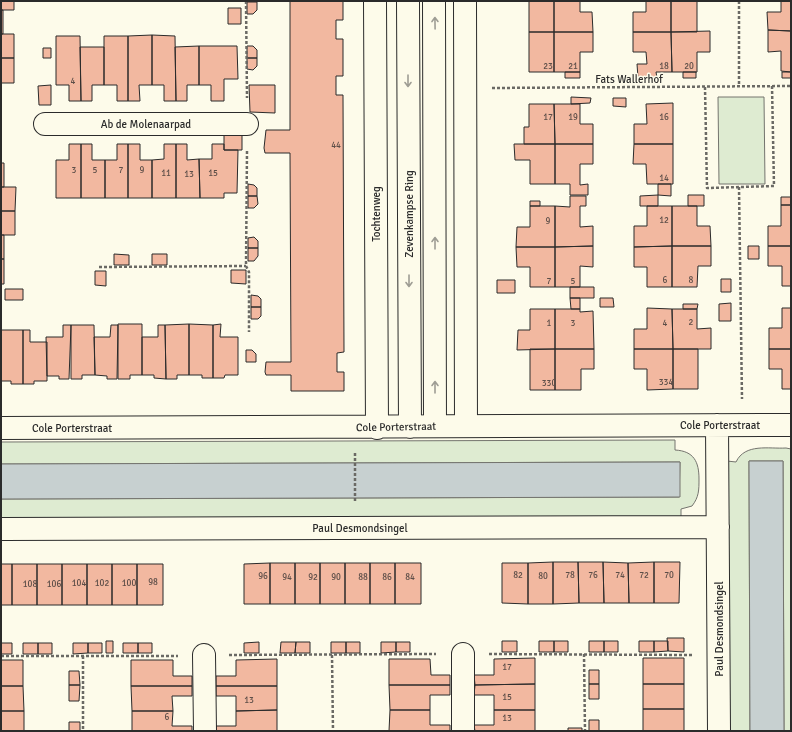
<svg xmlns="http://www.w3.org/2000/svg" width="792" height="732" font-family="Signika,sans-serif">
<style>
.green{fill:#deebd1;stroke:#74746e}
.water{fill:#c7d0d0;stroke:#74746e}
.building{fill:#f2b8a0;stroke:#2b2b2b}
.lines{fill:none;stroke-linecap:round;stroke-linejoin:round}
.minor-casing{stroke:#2b2b2b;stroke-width:24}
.path{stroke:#6a6964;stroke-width:2.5;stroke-dasharray:3 2;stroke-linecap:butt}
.minor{stroke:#fdfbea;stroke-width:22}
.oneway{stroke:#9e9d94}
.labels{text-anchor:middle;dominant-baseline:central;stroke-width:3;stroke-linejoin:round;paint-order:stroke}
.number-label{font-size:9px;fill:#5d4e48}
.street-label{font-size:11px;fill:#2b2b2b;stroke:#fdfbea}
</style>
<rect width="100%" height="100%" fill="#fdfbea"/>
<!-- green -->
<path class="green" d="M718,97H764L765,184H719Z
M675,440V450C694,451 699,462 699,479C699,490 699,497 692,506L681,509V519L1,521V499L679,497L680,462L1,464V442Z
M786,448L791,449V731H784L783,461H749L750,731H727V461L736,462C745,443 769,449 786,448Z"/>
<!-- water -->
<path class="water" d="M749,461H783L784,731H750Z
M680,462V497L1,499V464Z"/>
<!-- building -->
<path class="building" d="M1,1H14V10H1Z
M290,1H343V20H336V39H343V76H336V95H343L344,352L337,353V372H344V391H291V375H266L265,372L266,362H291L290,153H265L264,148L266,130H290Z
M529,1H554V32H529Z
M554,1H580V12H592L593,32H554Z
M646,1H671V32H633V12H646Z
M671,1H697V32H671Z
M781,1H791V31L768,30L767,12H781Z
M247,2H257V10L253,14H247Z
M228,8H241V24H228Z
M1,10H3V34H1Z
M768,30L791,31V72L781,71V51L768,52Z
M710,31V52H697V72H672L671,32Z
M529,32H554V72H529Z
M554,32H593V52H580V72H554Z
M633,32H671L672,72H656L657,78H638L637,64H647L646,52H633Z
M1,34H14V58H1Z
M152,35V85H139L140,101H128V36Z
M152,35L175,36L176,101H164V85H152Z
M56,36H80L81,101H69V85H56Z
M104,36H128V101H117V85H104Z
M199,46V85H187V101H176L175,47Z
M199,46H237L238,79H224V101H211V85H199Z
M247,46H253L257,50V58H247Z
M80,47H104V85H92V101H81Z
M43,48H51V58H43Z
M1,58H14V83H1Z
M247,58H257V66L253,70L247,69Z
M565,72H580V78H565Z
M683,72H696V78H683Z
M782,72H791V78H782Z
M51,85V105H39L38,86Z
M249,85H275V113L250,112Z
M571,97L591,98L590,103L571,104Z
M613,98H626V107L613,106Z
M673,103V144H634V124H647L646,104Z
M529,104H554L555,144H524V127H529Z
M554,104H580V124H593V144H555Z
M224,135H242V150H224Z
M69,144H81V198H56V160H69Z
M81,144H92V160H105V198H81Z
M117,144H128V198H105V160H117Z
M128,144H140V160H152V198H128Z
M164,144H176V198H152V160L164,159Z
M176,144H187V160L199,159L200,198H176Z
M212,144H224V150H238L237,193H224V198H200L199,159H212Z
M514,144H555V184H530V160H515Z
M555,144H593V164H580V185L588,184V195H570V184H555Z
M634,144H673V184H647L646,164H633Z
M1,163H4V187H1Z
M248,184L254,185L257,188V196H248Z
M658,184H671V196L658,195Z
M1,187H16L15,211H1Z
M658,195V206H640V196Z
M688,195H704V206H688Z
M248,196H257L258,204L254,208H248Z
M570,196H586V206H580V227L593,226V246L555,247V206L570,207Z
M781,197H791V205H781Z
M530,201H540V206H530Z
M781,205H791V246H768V226H781Z
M530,206H555V247H516L517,227H530Z
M647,206H672V246L634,247V226H647Z
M672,206H697V226H710L711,246H672Z
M1,211H15V235H1Z
M1,235H4V259H1Z
M254,237L258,241V248H248V238Z
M593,246V267L580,266V287H555V247Z
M672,246V287H647V267H634V247Z
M672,246H711V266H698L697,287H672Z
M748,246H759V259H748Z
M768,246H791V286H782V266H768Z
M516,247H555V287H530V267H517Z
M248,248H258V256L254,261H248Z
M114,254L129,255V265H114Z
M152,254H167V265H152Z
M1,259H4V284H1Z
M231,270H246V284L231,283Z
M95,271H106V286L95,285Z
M721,279H731V292H721Z
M497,280H515V293H497Z
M570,287H594V298H570Z
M5,289H23V300H5Z
M251,295L258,296L261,299V307H251Z
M570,298H580V309H571Z
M600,298H613L614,307H600Z
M731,303V321H719V304Z
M683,304H698L697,309H683Z
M251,307H261V316L258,319H251Z
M647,308L672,309L673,349H634V329H647Z
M782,308H791V349H769V328H782Z
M530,309H555V349L517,350L518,330H530Z
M555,309H580V312L593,311L594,349H555Z
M672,309H697V329L711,328V349H673Z
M118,324H142V375H130V379H118Z
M189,324L213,325V378H202V375H189Z
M189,324V375H177V379H166L165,325Z
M221,324L220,337H238V375H225L224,378H213V325Z
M63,325H71L69,379H59V376H47L46,337H63Z
M71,325H94L95,375H82V379H71Z
M111,325H118L117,379H107V376L95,375L94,337H110Z
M158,325H165L166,379L154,378V375H142V337H158Z
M1,330H23V384H11V381H1Z
M23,330H30V342H47V381H34V384H23Z
M530,349H555V390H530Z
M555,349H594V369H581V390H555Z
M634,349H673V389L647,390V369H634Z
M673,349H698V389H673Z
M769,349H791V389H782V369H769Z
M246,350H252L256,354V362H246Z
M553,562H578L579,603L553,604Z
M553,562V604H528V563Z
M578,562H603L604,603H579Z
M603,562L628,563L629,603H604Z
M654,562H680L679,603H654Z
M654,562V603H629L628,563Z
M270,563V604H244V564Z
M270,563H295V604H270Z
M295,563H320V604H295Z
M320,563H345V604H320Z
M345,563H370V604H345Z
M370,563H395V604H370Z
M395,563H421V604H395Z
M502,563H528V604L502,603Z
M1,564H12V605H1Z
M12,564H37V605H12Z
M37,564H62V605H37Z
M62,564H87V605H62Z
M87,564H112V605H87Z
M112,564H137V605H112Z
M137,564H163V605H137Z
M667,638H684V652L668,651Z
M106,641H113V653H106Z
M502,641H517V652H502Z
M539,641H554V652H539Z
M554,641H568V652H554Z
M589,641H604V652H589Z
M604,641H618V652H604Z
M639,641H654V652H639Z
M654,641H668V651L654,652Z
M259,642V653H244V643Z
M281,642H296L295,653H280Z
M296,642H310V653H295Z
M331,642H346V653H331Z
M346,642H360V653H346Z
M381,642H396V652L381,653Z
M396,642H410V652H396Z
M1,643H12V654H1Z
M23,643H38V654H23Z
M38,643H52V654H38Z
M73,643H88V653L73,654Z
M88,643H102V653H88Z
M123,643H138V653H123Z
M138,643H152V653H138Z
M535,658V684L475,685L474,675H494V659Z
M643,658H684V684H643Z
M277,659V686H216V676H236V660Z
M389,659H430L431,675H450V685H389Z
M1,660H23V686H1Z
M131,660H173V676H192V686H131Z
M589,670H599V684H589Z
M69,671H79L80,685H69Z
M535,684V710H494V695H474L475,685Z
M589,684H599V699H589Z
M643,684H684V709H643Z
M69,685H80L79,701H69Z
M389,685H450V695H430V710H390Z
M1,686H23L24,711H1Z
M131,686H192V696H172L173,711H132Z
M216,686H277V710L236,711V696H216Z
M643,709H684V731H643Z
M277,710V731H216V726H236V711Z
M390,710H430V725H450V731H389Z
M494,710H535V731H475L474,725H494Z
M1,711H24V731H1Z
M132,711H173L172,726H192V731H132Z
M589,720H599V731H589Z
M69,722H80V731H69Z
M568,728H582V731H568Z"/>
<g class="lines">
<!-- minor casing -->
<g class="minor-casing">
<path id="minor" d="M375,1L377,428
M408,1L410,427
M434,1L435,426
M465,1L466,426
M45,124H247
M717,425L719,731
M1,428L791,425
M1,529L718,527
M204,655L205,731
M463,731V654"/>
</g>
<!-- path -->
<path class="path" d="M246,1L247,98
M739,1V86
M705,87L707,188L774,186L772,86
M492,88L791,86
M247,151L246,266L249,272V332
M739,187L742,399
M99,267L246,266
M355,453V502
M489,654L692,655
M584,654L585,731
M229,655L436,654
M332,655L333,731
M1,656H178
M83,656V731"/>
<!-- minor -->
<use href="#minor" class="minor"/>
</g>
<!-- one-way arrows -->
<defs><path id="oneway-shaft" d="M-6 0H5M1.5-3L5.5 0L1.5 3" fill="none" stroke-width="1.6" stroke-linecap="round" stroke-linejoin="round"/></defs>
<g class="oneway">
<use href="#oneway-shaft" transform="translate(435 23) rotate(-91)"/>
<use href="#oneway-shaft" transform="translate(408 81) rotate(90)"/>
<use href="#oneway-shaft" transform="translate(435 243) rotate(-90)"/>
<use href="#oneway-shaft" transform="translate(409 281) rotate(90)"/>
<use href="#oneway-shaft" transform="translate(435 387) rotate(-90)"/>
</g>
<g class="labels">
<!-- number labels -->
<g class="number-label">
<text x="548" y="66">23</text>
<text x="573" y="66">21</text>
<text x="664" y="66">18</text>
<text x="689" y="66">20</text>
<text x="73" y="81">4</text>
<text x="548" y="117">17</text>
<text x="573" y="117">19</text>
<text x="664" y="117">16</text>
<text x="336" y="145">44</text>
<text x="74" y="170">3</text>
<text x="95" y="170">5</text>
<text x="121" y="170">7</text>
<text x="142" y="170">9</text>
<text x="166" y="173">11</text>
<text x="213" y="173">15</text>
<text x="189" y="174">13</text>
<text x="664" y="178">14</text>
<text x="664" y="220">12</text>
<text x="548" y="221">9</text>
<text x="665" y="280">6</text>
<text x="691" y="280">8</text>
<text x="549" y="281">7</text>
<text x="573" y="281">5</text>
<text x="691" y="322">2</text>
<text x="549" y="323">1</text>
<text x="573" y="323">3</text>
<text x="665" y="323">4</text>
<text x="666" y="382">334</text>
<text x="549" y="383">330</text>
<text x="518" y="575">82</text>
<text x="570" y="575">78</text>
<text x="593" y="575">76</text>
<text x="620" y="575">74</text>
<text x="644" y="575">72</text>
<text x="669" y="575">70</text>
<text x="263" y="576">96</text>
<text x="543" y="576">80</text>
<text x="287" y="577">94</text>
<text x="313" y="577">92</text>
<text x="336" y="577">90</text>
<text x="363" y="577">88</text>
<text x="387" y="577">86</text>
<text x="410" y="577">84</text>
<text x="153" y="582">98</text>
<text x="79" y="583">104</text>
<text x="102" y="583">102</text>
<text x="129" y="583">100</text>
<text x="30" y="584">108</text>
<text x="54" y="584">106</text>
<text x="507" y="667">17</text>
<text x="507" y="697">15</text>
<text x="249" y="700">13</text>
<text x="167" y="717">6</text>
<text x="507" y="718">13</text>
</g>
<!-- street labels -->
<g class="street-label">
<text x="629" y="79">Fats Wallerhof</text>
<text x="146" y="124">Ab de Molenaarpad</text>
<text transform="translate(376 214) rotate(-90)">Tochtenweg</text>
<text transform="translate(409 214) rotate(-90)">Zevenkampse Ring</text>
<text x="720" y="425">Cole Porterstraat</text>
<text transform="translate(396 427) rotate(-1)">Cole Porterstraat</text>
<text x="72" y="428">Cole Porterstraat</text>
<text x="360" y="528">Paul Desmondsingel</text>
<text transform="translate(719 629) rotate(-90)">Paul Desmondsingel</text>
</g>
</g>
<!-- border -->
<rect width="792" height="732" fill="none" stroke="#2b2b2b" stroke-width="4"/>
</svg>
